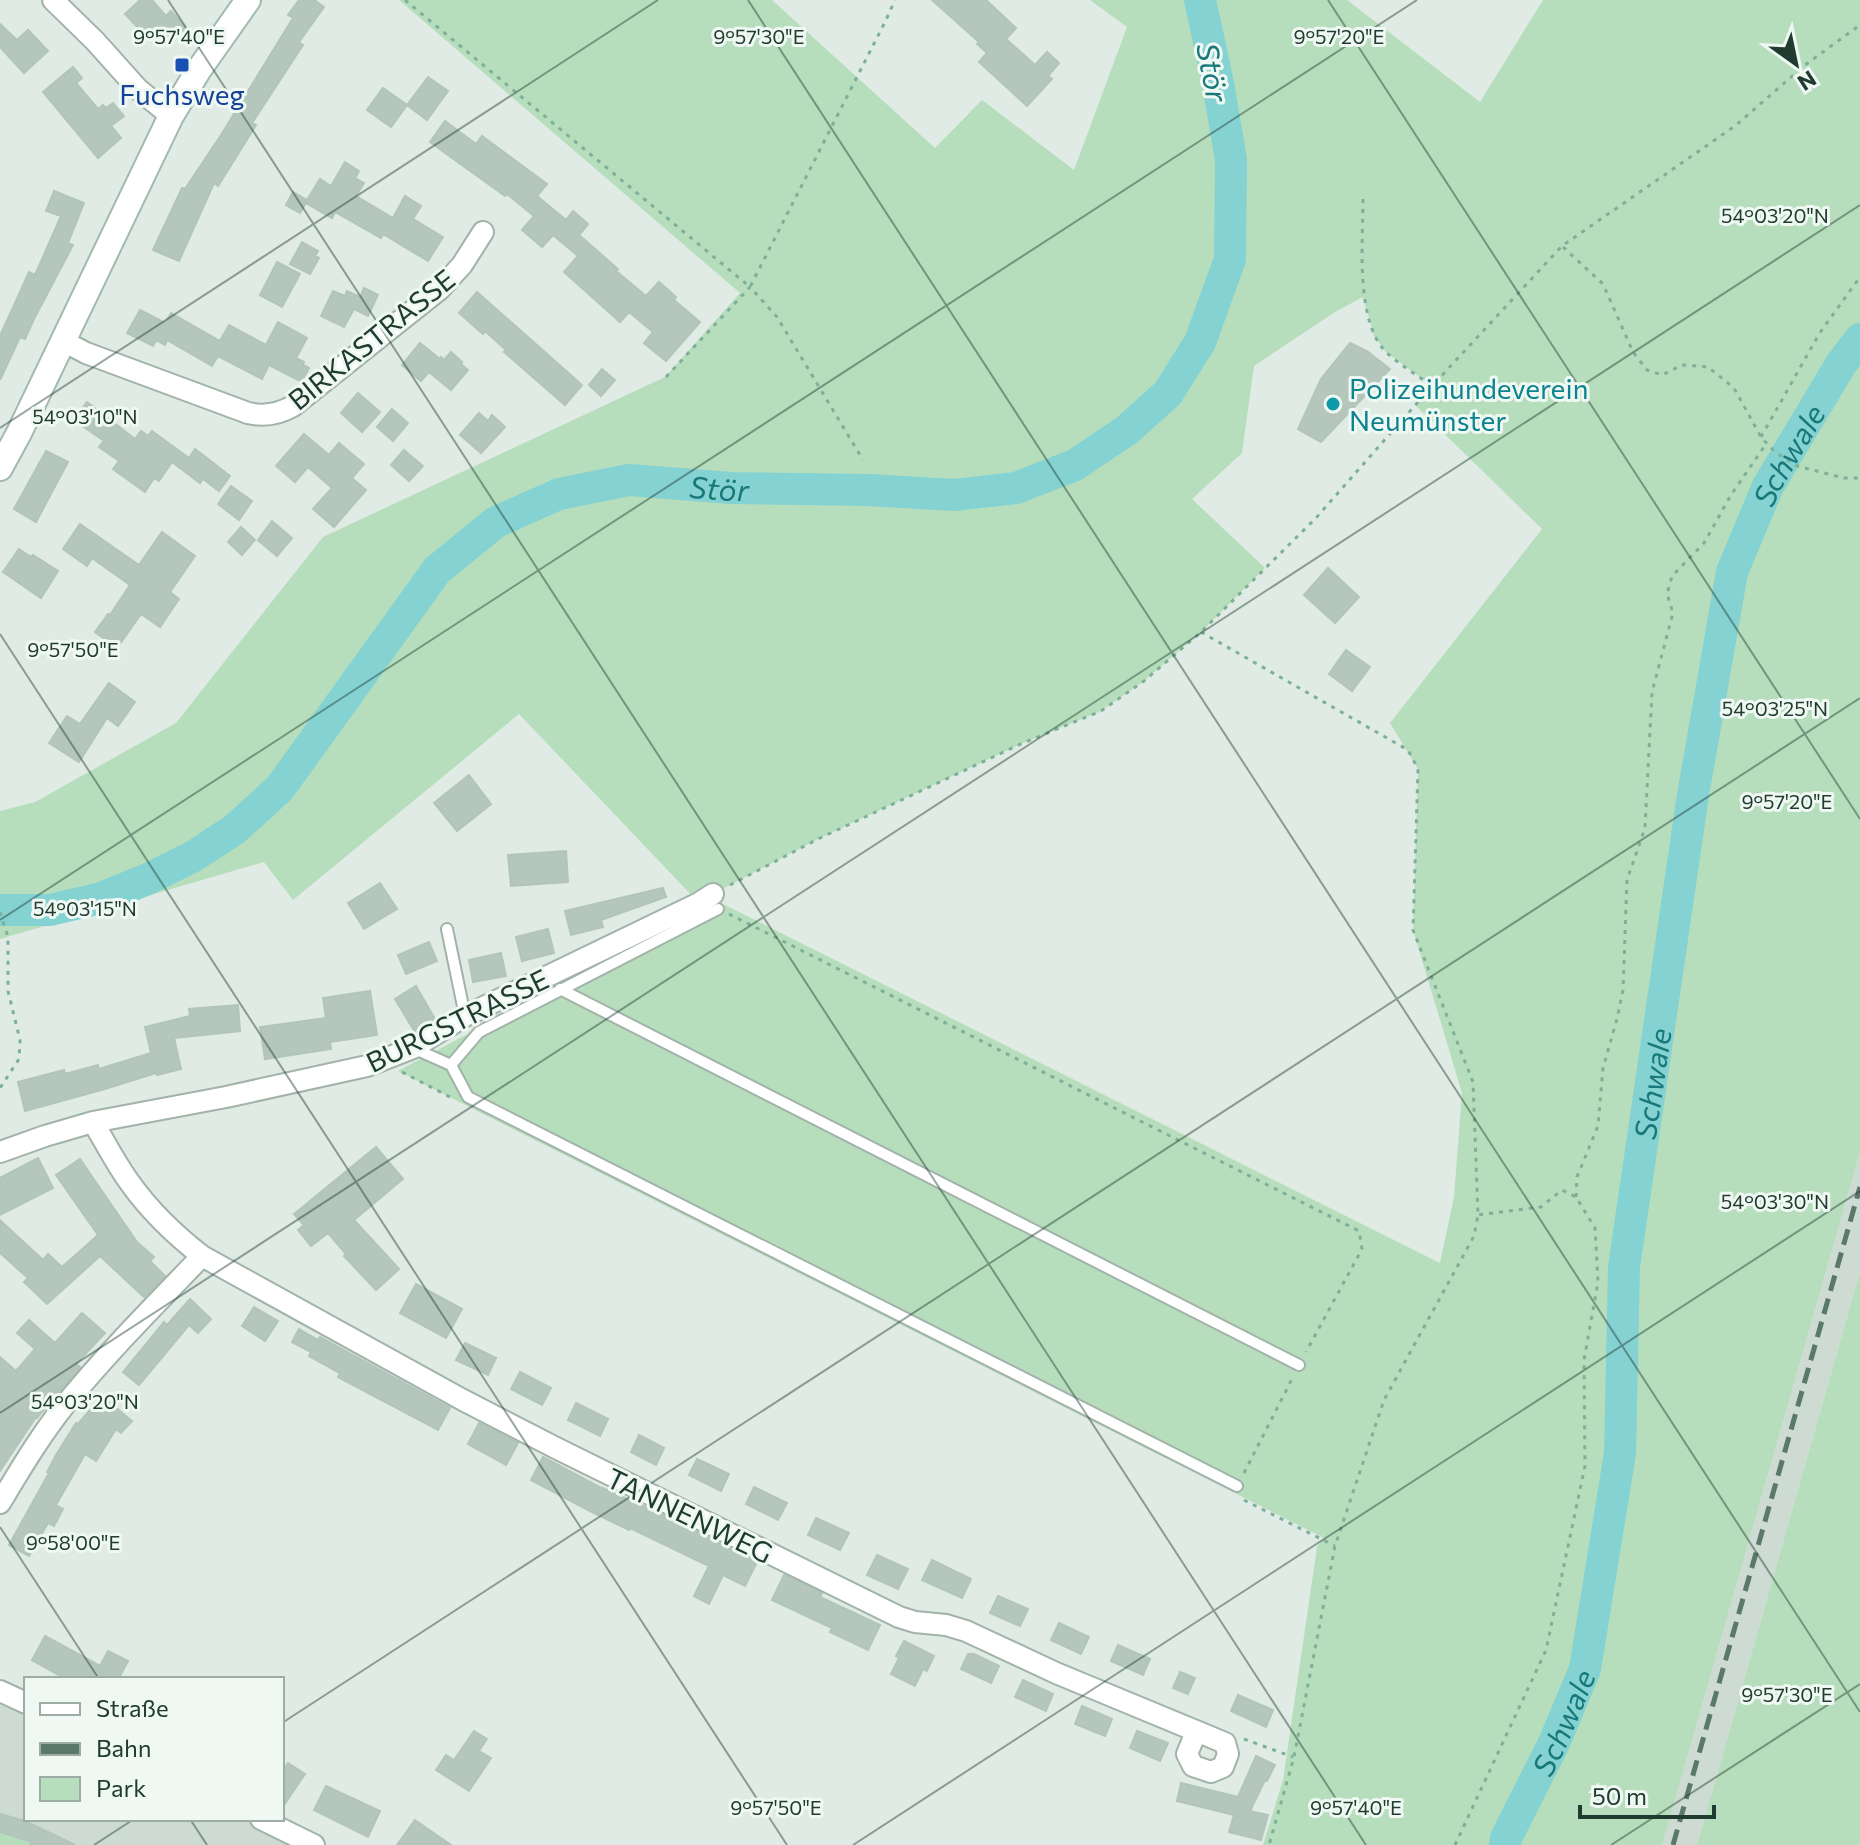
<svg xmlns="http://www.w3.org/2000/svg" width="1860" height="1845" font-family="Commissioner,sans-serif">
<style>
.built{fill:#cedbd3}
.green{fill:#b7debc;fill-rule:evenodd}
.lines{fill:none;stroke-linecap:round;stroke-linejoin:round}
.river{stroke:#85d2d3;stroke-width:32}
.building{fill:#b5c6bd;stroke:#b2c5ba;stroke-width:2}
.lane-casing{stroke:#a2b3aa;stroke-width:14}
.street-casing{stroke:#a2b3aa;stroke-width:24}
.secondary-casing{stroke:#a0baae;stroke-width:28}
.path{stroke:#7eb099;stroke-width:3;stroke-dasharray:4 6;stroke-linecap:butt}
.lane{stroke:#fff;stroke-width:10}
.street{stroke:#fff;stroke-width:20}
.secondary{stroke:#fff;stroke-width:24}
.rail{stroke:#5a786b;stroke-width:5;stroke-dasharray:16 8;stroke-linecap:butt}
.ticks{fill:none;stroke:#203c30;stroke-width:2;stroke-opacity:0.45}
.transit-dot{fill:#1a4fb4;stroke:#f0f8f3;stroke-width:3}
.culture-dot{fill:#0f9aa8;stroke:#f0f8f3;stroke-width:3}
.labels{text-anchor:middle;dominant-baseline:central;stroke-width:6;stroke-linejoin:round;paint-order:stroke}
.transit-label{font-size:28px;fill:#164399;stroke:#f0f8f3}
.street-label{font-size:28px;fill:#203c30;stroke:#f0f8f3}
.culture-label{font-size:28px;fill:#0d838f;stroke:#f0f8f3;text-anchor:start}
.water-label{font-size:30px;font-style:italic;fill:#18787a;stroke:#f0f8f3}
.ticks-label{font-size:20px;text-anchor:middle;fill:#203c30;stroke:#f0f8f3;stroke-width:6;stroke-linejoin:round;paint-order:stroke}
</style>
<rect width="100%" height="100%" fill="#dfebe4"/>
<!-- built -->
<path class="built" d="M1860,1152V1272L1697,1845H1662Z
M0,1705L26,1713V1819H245L299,1845H0Z"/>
<!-- green -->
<path class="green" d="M399,0H772L935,148L982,100L1074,170L1127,27L1090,0H1347L1480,102L1543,0H1860V1152L1662,1845H1263L1283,1780L1317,1547L1324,1538L398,1071L717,901L1440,1263L1454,1197L1462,1093L1413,930L1418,769L1390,723L1542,529L1415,405L1432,386L1386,352L1374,336L1363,297L1335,312L1254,366L1242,453L1192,499L1265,568L1201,632L1144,681L1101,711L1023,743L818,839L713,894L699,903L519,714L293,900L264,862L0,939V811L35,802L176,723L323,537L665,377L740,293ZM661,482L825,488L826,489L731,488Z
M1860,1272V1845H1697Z
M0,1832L31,1843L30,1845H0Z"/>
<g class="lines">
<!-- river -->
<g class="river">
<path id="s1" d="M0,910H50L101,898L150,878L194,856L235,829L280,788L437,570L496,522L559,494L629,480L731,488L869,490L954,495L1016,488L1075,465L1127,430L1168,393L1200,342L1230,259L1231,160L1218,83L1200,0"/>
<path id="s2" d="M1505,1845L1506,1838L1554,1743L1585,1669L1620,1453L1624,1267L1693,795L1732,572L1768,486L1841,364L1860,339"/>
</g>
</g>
<!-- building -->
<path class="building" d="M140,0H152L166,16L171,11L186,28L171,42L156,27L146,36L125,14Z
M299,0H314L324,7L299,42L303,45L252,123L256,125L218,186L214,183L179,261L153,250L182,188L185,189L221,135L293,18L288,15Z
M932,0H986L1016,28L1006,39L1035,65L1047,52L1059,63L1048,76L1052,79L1027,106L979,62L987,53L977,44L979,42Z
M0,24L17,40L28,30L48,51L24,73L0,47Z
M73,67L82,78L76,83L98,109L103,105L106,108L113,103L124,116L111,126L121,138L98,158L43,92Z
M428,77L448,91L427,120L407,105Z
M383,88L407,105L391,127L367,110Z
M445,121L476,144L482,136L547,184L537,196L566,220L573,211L588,224L579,235L618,269L616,271L646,296L659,282L676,297L674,300L700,322L666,361L644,343L653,332L629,312L620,322L564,272L578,256L553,235L542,247L522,230L534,216L507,194L505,196L430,142Z
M345,162L359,171L355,178L364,183L356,196L393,218L405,196L421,206L413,219L443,237L428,261L383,234L381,238L335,212L332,218L306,203L307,201L300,213L286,205L293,192L307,200L320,179L331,186Z
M54,191L84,203L68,243L73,245L34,319L25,339L20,337L0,380V336L29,272L35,275L61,216L46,211Z
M302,242L318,251L315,256L319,258L310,274L290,264Z
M277,262L300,274L282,307L260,295Z
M364,288L378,295L368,316L354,309L344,327L321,316L333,291L345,296L347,291L360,297Z
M477,292L582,385L565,405L504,352L506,350L485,331L483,334L459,313Z
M140,310L165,323L171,313L220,341L229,325L266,345L278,322L307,338L296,358L304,362L303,365L309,368L302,382L269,365L262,379L218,356L212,366L167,340L165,345L156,340L153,346L127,333Z
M420,343L440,359L441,357L444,360L451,352L462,362L461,364L468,370L451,390L429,372L421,381L402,365Z
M1350,343L1367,351L1390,369L1321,442L1298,429L1321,379Z
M602,369L615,380L601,396L589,385Z
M358,393L380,412L362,432L341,413Z
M87,402L135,439L141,431L148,436L152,431L189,458L195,449L230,476L219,491L203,479L200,483L172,462L159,481L154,478L145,492L113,469L119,461L99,447L104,441L74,420Z
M392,409L408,423L393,441L377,427Z
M479,413L488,421L492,415L505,427L481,453L460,435Z
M304,434L329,455L339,443L364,464L352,478L366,490L334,527L313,509L332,488L308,467L295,482L276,466Z
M404,450L423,466L409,481L391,465Z
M46,451L68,462L36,522L14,509Z
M231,486L252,501L239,520L218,504Z
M272,521L292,538L277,556L258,540Z
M80,524L139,565L162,532L195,556L170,592L179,599L160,627L141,614L117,648L95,632L108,614L110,615L130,585L92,558L87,566L63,549Z
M241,527L255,540L242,555L228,542Z
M19,549L31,557L33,555L58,571L41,598L3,572Z
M1328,568L1359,597L1335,623L1304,595Z
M1346,650L1370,667L1352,691L1329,674Z
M109,683L135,702L118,726L107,718L79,762L49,743L67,716L80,724Z
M469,775L491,804L457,831L434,803Z
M566,851L568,882L511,886L508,855Z
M380,883L397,909L364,929L348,903Z
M663,888L666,897L601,920L603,927L571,935L565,911Z
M548,929L554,953L522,961L516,937Z
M429,942L437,961L406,974L398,955Z
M501,953L506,976L473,982L469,960Z
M416,986L435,1019L415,1032L395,999Z
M370,991L377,1035L330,1042L331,1049L265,1059L260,1027L326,1018L323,998Z
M238,1005L240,1031L174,1038L181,1069L157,1075L156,1073L105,1089L25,1111L18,1082L64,1070L65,1074L98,1065L99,1069L151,1053L145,1027L190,1016L189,1009Z
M376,1147L403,1179L354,1220L399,1269L376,1290L344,1256L346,1254L328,1233L311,1246L298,1230L304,1225L294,1214Z
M38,1158L53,1188L0,1215V1178Z
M80,1159L137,1242L154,1257L150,1261L165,1276L144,1297L100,1256L47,1304L24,1282L28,1278L0,1253V1220L43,1260L48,1254L62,1267L98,1235L56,1175Z
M416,1284L462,1309L446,1338L400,1313Z
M190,1299L211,1319L198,1333L189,1325L139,1385L123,1372L164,1322L167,1325Z
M254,1307L278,1321L265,1341L242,1326Z
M82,1313L105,1333L76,1364L80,1367L50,1402L37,1418L36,1417L0,1471V1357L16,1371L35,1349L17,1333L29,1320L55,1343Z
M299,1329L318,1340L320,1337L450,1408L438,1430L338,1377L340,1373L309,1356L311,1352L292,1342Z
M465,1343L496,1358L488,1375L456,1360Z
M520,1372L551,1388L542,1405L511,1389Z
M102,1396L132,1421L121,1433L116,1429L96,1461L85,1454L56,1505L63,1509L54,1526L48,1523L29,1556L9,1545L49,1473L47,1472L56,1455L76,1423L78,1424Z
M576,1403L608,1419L600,1436L568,1420Z
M479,1423L518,1443L506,1465L468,1444Z
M639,1435L664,1448L656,1465L631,1452Z
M543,1457L603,1489V1488L663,1515L757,1562L745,1586L723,1575L709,1604L694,1596L709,1566L630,1528L629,1530L592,1512L531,1480Z
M697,1459L729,1474L721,1491L689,1475Z
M754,1487L787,1503L778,1520L746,1504Z
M816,1518L849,1533L840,1550L808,1535Z
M877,1555L908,1569L898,1589L867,1575Z
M932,1560L971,1579L962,1598L922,1580Z
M784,1575L822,1593L820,1597L880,1625L868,1650L830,1632L832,1628L772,1600Z
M998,1596L1028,1609L1020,1626L990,1613Z
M1059,1623L1089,1637L1081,1654L1051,1640Z
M45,1636L100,1666L108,1651L128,1661L120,1676L124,1679H66L32,1660Z
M904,1641L934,1656L927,1671L923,1669L915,1686L891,1674L899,1658L896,1656Z
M1118,1645L1150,1659L1143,1675L1111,1661Z
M968,1654H974L999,1666L991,1683L961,1669Z
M1180,1672L1195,1678L1188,1694L1173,1688Z
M1023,1680L1053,1694L1046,1711L1015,1697Z
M1238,1695L1273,1710L1266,1727L1231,1711Z
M1082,1706L1112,1719L1105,1736L1075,1724Z
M474,1731L487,1739L479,1751L491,1758L469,1791L436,1770L446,1755L454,1760Z
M1137,1731L1168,1743L1160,1761L1130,1748Z
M1256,1756L1275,1765L1267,1781L1265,1780L1250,1811L1268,1815L1261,1840L1229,1832L1234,1815L1177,1801L1181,1783L1238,1797Z
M288,1763L305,1774L282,1808V1773Z
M326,1786L380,1811L368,1837L314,1810Z
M0,1814L25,1821L75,1845H30L32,1842L0,1832Z
M415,1820L451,1845H397Z"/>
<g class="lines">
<!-- lane casing -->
<g class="lane-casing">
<path id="lane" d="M447,929L465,1016
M560,989L1299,1365
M415,1049L451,1065L479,1032L718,909
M451,1065L468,1097L1237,1486"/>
</g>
<!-- street casing -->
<g class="street-casing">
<path id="street" d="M53,0L95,41L138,89L171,116
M63,341L86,353L248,413C265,417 279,414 293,406L440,289L462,265L483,232
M0,1152L45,1136L93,1122L226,1097L367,1066L413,1048L465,1016L699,903L713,894
M202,1256L463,1400L556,1448L899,1617L915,1622L946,1625L966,1631L1056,1673L1225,1743L1228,1754L1223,1767L1211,1772L1193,1766L1187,1754L1196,1732
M0,1503C20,1470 40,1436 64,1406C107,1353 155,1305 202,1256C175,1235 150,1211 130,1183C116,1164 105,1142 93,1122
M0,1691L26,1703
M261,1819L314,1845"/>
</g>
<!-- secondary casing -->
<g class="secondary-casing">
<path id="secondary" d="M0,468L19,433L171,116L198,71L248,0"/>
</g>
<!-- path -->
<path class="path" d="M405,0L750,287L886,20L895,0
M1363,199C1363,241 1355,321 1386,352C1400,365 1417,375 1432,386
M1563,247L1603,284L1633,352L1647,370L1662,375L1682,365L1708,367L1734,388L1761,437L1775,452L1797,466L1844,478H1860
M666,377L750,287L777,317L863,460
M1761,437L1819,334L1860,277
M1201,632L1408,750L1418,769L1413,930L1473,1082L1478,1215L1474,1236L1384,1400L1335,1546L1294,1757L1269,1845
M730,885L818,839L1023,743L1101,711L1144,681L1201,632L1316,518L1432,386L1562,246L1735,126L1805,65L1860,25
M0,912L8,937V991L20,1040L19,1059L0,1088
M729,914L1359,1231L1362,1249L1306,1352
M402,1072L452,1098
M1576,1197L1577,1177L1598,1126L1603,1068L1617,1019L1623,990L1627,880L1645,828L1652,692L1673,613L1667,594L1672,576L1704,543L1731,495L1766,444
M1244,1473L1293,1377
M1244,1500L1335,1546
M1244,1739L1293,1757
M1455,1845L1546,1650L1585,1466L1584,1360L1598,1282L1595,1228L1576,1197L1562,1190L1541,1207L1478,1215"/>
<!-- lane -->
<use href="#lane" class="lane"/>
<!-- street -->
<use href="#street" class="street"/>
<!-- secondary -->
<use href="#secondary" class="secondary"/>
<!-- rail -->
<path class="rail" d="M1673,1845L1860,1187"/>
</g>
<!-- ticks -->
<path class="ticks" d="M168,0L1366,1845M748,0L1860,1712M1328,0L1860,819M0,428L658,0M0,634L787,1845M0,920L1417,0M0,1413L1860,205M0,1527L99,1679M282,1723L1860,698M190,1819L207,1845M94,1845L134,1819M853,1845L1860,1191M1611,1845L1860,1684"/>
<!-- markers -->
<rect class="transit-dot" x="174" y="57" width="16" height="16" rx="4"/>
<circle class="culture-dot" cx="1333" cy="404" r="8"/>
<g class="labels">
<!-- transit labels -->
<g class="transit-label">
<text x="182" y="94">Fuchsweg</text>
</g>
<!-- street labels -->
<g class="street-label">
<text transform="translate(371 339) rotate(-39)">BIRKASTRASSE</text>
<text transform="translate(457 1020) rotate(-26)">BURGSTRASSE</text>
<text transform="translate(690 1515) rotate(26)">TANNENWEG</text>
</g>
<!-- culture labels -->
<g class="culture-label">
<text x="1349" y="388">Polizeihundeverein<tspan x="1349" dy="32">Neumünster</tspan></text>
</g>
<!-- water labels -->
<g class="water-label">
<text transform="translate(1214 72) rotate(79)">Stör</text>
<text stroke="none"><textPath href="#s2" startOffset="1432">Schwale</textPath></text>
<text stroke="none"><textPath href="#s1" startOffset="890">Stör</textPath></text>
<text stroke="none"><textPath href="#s2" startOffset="784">Schwale</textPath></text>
<text stroke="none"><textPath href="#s2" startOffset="136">Schwale</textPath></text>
</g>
</g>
<g class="ticks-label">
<text x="179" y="44">9°57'40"E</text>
<text x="759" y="44">9°57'30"E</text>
<text x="1339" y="44">9°57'20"E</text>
<text x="1775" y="223">54°03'20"N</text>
<text x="85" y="424">54°03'10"N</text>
<text x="73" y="657">9°57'50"E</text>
<text x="1775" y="716">54°03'25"N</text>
<text x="1787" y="809">9°57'20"E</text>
<text x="85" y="916">54°03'15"N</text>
<text x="1775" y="1209">54°03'30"N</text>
<text x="85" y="1409">54°03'20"N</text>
<text x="73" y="1550">9°58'00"E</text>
<text x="1787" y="1702">9°57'30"E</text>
<text x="776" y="1815">9°57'50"E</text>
<text x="1356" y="1815">9°57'40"E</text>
</g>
<!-- legend -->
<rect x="24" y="1677" width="260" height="144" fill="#f0f8f3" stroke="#9dada5" stroke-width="2"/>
<rect x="40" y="1703" width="40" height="12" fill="#ffffff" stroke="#9dada5" stroke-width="2"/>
<text x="96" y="1717" font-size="24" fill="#203c30">Straße</text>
<rect x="40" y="1743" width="40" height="12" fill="#5a786b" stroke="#9dada5" stroke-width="2"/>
<text x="96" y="1757" font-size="24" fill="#203c30">Bahn</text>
<rect x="40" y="1777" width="40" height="24" fill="#b7debc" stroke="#9dada5" stroke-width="2"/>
<text x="96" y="1797" font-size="24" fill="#203c30">Park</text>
<!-- north arrow -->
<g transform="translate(1796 64) rotate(147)" stroke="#f0f8f3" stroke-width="6" paint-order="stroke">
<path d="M0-6L14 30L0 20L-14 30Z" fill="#203c30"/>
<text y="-12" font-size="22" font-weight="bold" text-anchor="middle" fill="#203c30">N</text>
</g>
<!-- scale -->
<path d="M1580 1805v12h134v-12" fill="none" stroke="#203c30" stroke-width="4"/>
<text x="1592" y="1805" font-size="24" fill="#203c30" stroke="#f0f8f3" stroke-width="6" paint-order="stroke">50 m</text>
</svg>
